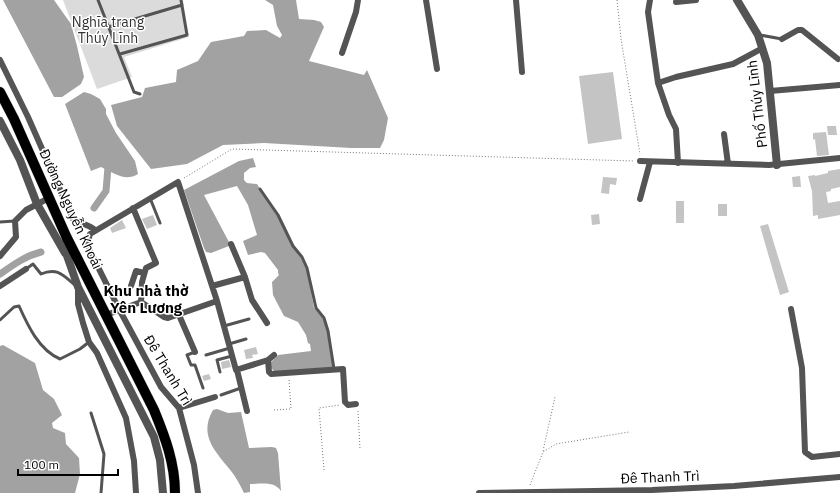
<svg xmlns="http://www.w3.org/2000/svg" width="840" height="493" font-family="'IBM Plex Sans',sans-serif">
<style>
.green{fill:#dbdbdb}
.water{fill:#a2a2a2}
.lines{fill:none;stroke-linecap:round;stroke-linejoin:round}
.canal{stroke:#a2a2a2;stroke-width:7}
.building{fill:#c4c4c4}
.primary-casing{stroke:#dbdbdb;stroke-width:11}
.path{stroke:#767676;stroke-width:1;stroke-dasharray:1 2;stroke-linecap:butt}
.service{stroke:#545454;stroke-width:3}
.minor{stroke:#545454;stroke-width:6}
.tertiary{stroke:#545454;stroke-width:8}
.primary{stroke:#000;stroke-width:10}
.labels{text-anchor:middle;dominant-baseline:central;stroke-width:3;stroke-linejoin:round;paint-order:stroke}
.park-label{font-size:14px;fill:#323232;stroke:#fff}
.street-label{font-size:14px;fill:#000;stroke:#fff}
.neighbourhood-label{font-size:15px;font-weight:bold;fill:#000;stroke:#fff}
</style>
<rect width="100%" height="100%" fill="#fff"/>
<!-- green -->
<path class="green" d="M63,0H183L189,37L124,57L132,77L97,89Z"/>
<!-- water -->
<path class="water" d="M3,0H54L71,24L77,46L84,77L81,84L62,97H54Z
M265,0H296L299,19L314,20L321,22L324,27L309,61L364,75L367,70L388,118L384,140L380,148H351L264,143L223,145L187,164L151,169L117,126L111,105L142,97L145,88L176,82L177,70L198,61L211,42L244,36L247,31L266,30L280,38L282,35L277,26L273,5Z
M84,92L91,94L100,99L106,109V114L116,133L135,161L138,174C125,182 114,173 101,167L91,171L65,104Z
M253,158L256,167L250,168L244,173V180L247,183L257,184L278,217L307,269L314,308L324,320L331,347L333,365L331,368L275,372L271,368V362L278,355L311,351L310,344L308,343L306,335L298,322L284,316L273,295L272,282L279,275L278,273V270L265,253L261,252L248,255L243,241L257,235L248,205L237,186L204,195L229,242V246L211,253L206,252L204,248L184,190L239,161Z
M3,345L35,363L43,390L54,399L62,415L52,423L53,428L65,433L66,444L79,458L80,474L75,493H0V346Z
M217,409L228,413L241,412L249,448L272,447L276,448L278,453L281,491C274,481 262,484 250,484V492L244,493C240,485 236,477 231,471C216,452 198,436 213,410Z"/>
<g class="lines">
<!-- canal -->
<path class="canal" d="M94,208L106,191L108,167
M0,274C13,265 25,256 41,252"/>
</g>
<!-- building -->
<path class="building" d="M613,72L622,139L588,144L579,76Z
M827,126H836L837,135H828Z
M826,132L829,155L817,156L815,139L813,140V133Z
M840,169V187L831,189V191L826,192L828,203L840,201V215L818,219V215L813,216L812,191L808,176L815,175V176L828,173V171Z
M800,176L801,187H793L792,177Z
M603,177L617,178L616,185L610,184L609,194L601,193Z
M676,201H684V223H676Z
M718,204H727V216H718Z
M599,214L600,224L592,225L591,215Z
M153,215L157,225L147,229L142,219Z
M122,220L126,228L112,233L110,228Z
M768,224L789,292L780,295L760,226Z
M256,347L258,354L252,355L253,358L246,359L244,350Z
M229,360L231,367L222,369L221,362Z
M209,374L211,379L204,381L202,376Z"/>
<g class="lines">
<!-- primary casing -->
<g class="primary-casing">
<path id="primary" d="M0,92L14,119L66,236L154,410C165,437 175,463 175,493"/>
</g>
<!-- path -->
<path class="path" d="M617,0L621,39L640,154
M184,178L232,149L634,161
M274,410L291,409L289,379
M358,411L360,449
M543,451L555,397
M324,470L319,408L340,405
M530,485L543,452L556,444L629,432"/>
<!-- service -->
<path class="service" d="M98,0L134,92L140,94
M108,27L182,5
M760,35L782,39
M120,54L187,35L181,0
M260,189L278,215L293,246L302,257L307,268L316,308L324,318L328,331L334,369
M150,198L160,223
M0,222L15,221
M26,269L33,264L41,274C57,267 63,275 75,285
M0,320L14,307L19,306C28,326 39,350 60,359L80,349L89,342
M224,326L249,319
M229,344L246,339
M195,352L187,355L191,365H195L203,388
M206,355L230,348
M220,372L217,360L232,356
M221,395L241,388
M91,413L104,454L101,493"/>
<!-- minor -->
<path class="minor" d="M426,0L437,69
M516,0L522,72
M650,0L648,12L658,83L669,115L676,129L678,163
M676,2L696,0
M782,39L798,30H802L838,59
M342,53L356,12L358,0
M0,60L28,117L73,219C82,225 87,223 95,230
M658,83L676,77L733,64L763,48
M770,91L840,85
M724,134L728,164
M640,161L769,165L840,158
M640,199L650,162
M133,208L156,263L146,268L142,282L141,302
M231,244L245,277L252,300L267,323
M0,256L16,237L15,221L26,210L49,198
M0,286L26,269
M131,286L136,271L144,273
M212,286L245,277
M78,289V304L83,323L89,342L97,353L126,418L134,461L136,493
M791,309L802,368L805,452L812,457L840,454
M106,315L141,302L164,317L168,318L217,301
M179,315L195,352
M268,360L269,372L271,374L343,369L345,402L348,405L356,404
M237,370L247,411
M179,408L215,397
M198,493L194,465L179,408L161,387L119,309L87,245L90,234L178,182L217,301L236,370L268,360L274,355
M479,493L652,490L734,486L840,477"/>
<!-- tertiary -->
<path class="tertiary" d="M737,0L758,35L767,63L777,165
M0,121L20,160L37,204L65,253
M66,237V253L78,287L154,437L160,460L163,493"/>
<!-- primary -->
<use href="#primary" class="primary"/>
</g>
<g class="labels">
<!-- park labels -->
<g class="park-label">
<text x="108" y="22">Nghĩa trang<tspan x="108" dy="16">Thúy Lĩnh</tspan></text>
</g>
<!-- street labels -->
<g class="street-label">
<text transform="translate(757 104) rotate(-97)">Phố Thúy Lĩnh</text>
<text transform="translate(71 209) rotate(65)">Đường Nguyễn Khoái</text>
<text transform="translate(168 370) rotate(59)">Đê Thanh Trì</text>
<text transform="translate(660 477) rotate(-2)">Đê Thanh Trì</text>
</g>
<!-- neighbourhood labels -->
<g class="neighbourhood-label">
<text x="146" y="290">Khu nhà thờ<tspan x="146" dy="17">Yên Lương</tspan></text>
</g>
</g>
<!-- scale -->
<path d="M18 469v6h100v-6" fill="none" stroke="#000000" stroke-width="2"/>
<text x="24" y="469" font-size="12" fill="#000000" stroke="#ffffff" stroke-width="3" paint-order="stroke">100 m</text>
</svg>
